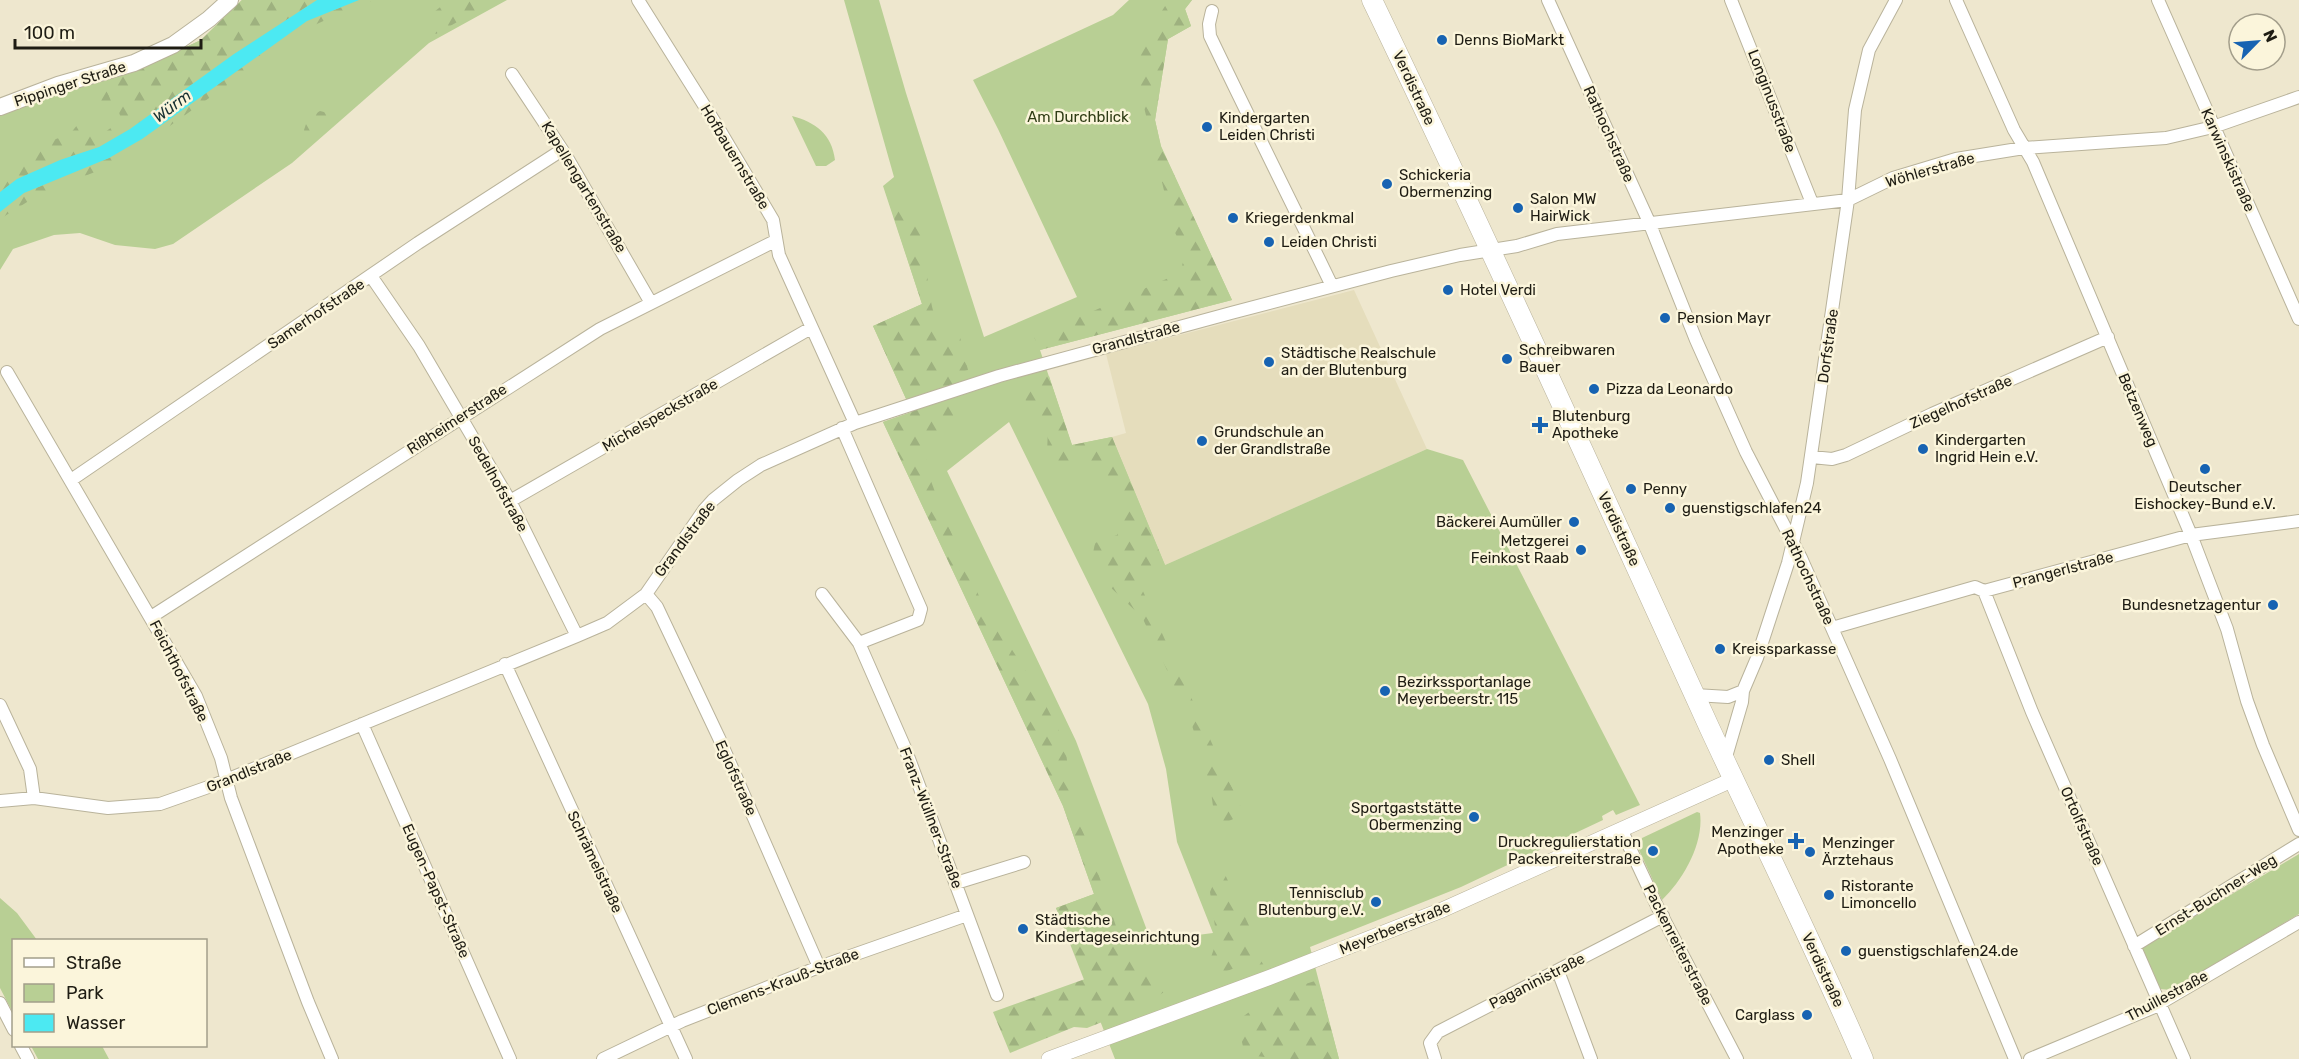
<svg xmlns="http://www.w3.org/2000/svg" width="2299" height="1059" font-family="Rubik,sans-serif">
<style>
.built{fill:#e5ddbc}
.green{fill:#b8cf94;fill-rule:evenodd}
.forest{fill:url(#forest-firs)}
.water{fill:#4ce9f2}
.lines{fill:none;stroke-linecap:round;stroke-linejoin:round}
.minor-casing{stroke:#b9b39b;stroke-width:14}
.tertiary-casing{stroke:#b9b39b;stroke-width:16}
.secondary-casing{stroke:#b9b39b;stroke-width:18}
.primary-casing{stroke:#b9b39b;stroke-width:21}
.minor{stroke:#fff;stroke-width:12}
.tertiary{stroke:#fff;stroke-width:15}
.secondary{stroke:#fff;stroke-width:16}
.primary{stroke:#fff;stroke-width:20}
.poi-dot{fill:#1763b2;stroke:#fbf5db;stroke-width:2}
.labels{text-anchor:middle;dominant-baseline:central;stroke-width:5;stroke-linejoin:round;paint-order:stroke}
.poi-label{font-size:15px;fill:#1e1c13;stroke:#fbf5db;text-anchor:start}
.street-label{font-size:15px;fill:#1e1c13;stroke:#fbf5db}
.park-label{font-size:15px;fill:#2f3c15;stroke:#fbf5db}
.water-label{font-size:16px;font-style:italic;fill:#183133;stroke:#fbf5db}
</style>
<defs>
<pattern id="forest-firs" width="22" height="20" patternUnits="userSpaceOnUse" patternTransform="scale(1.5)"><rect width="22" height="20" fill="#b8cf94"/><path d="M5 1l3.5 6h-7zM16 11l3.5 6h-7z" fill="#9eb17f"/></pattern>
</defs>
<rect width="100%" height="100%" fill="#eee7ce"/>
<!-- built -->
<path class="built" d="M1354,290L1427,449L1165,565L1112,437L1126,433L1106,354Z"/>
<!-- green -->
<path class="green" d="M242,0H507L429,43L292,163L173,244L155,249L115,245L80,233L54,235L13,249L0,270V115L30,102L139,69L201,40Z
M844,0H879L906,93L984,337L1077,297L998,129L973,80L1113,15L1129,0H1192L1185,9L1191,26L1168,39L1155,120L1161,147L1232,300L1040,350L1072,445L1112,437L1165,565L1427,449L1463,460L1640,805L1616,815L1613,810L1602,816L1603,820L1461,887L1310,947L1339,1059H1115L1056,908L1094,894L1063,806L883,422L912,412L873,326L922,304L883,186L894,177ZM1009,422L1148,704L1166,769L1177,842L1213,933L1151,941L1076,741L947,471Z
M792,116C815,122 832,134 835,160L826,166H816Z
M1697,812L1700,813C1704,844 1683,880 1662,900L1639,850L1642,838Z
M2299,854V914L2171,990L2160,989L2142,948Z
M0,898L17,913L37,940H14L13,1013L0,988Z
M31,1046H102L109,1059H38Z"/>
<!-- forest -->
<path class="forest" d="M242,0H278L280,2L282,0H317L234,54L126,132L107,79L139,69L201,40Z
M359,0H376L352,8L308,28L133,152L130,146L307,21Z
M449,0H496L436,34L427,28L429,16Z
M1169,0H1192L1185,9L1191,26L1168,39L1155,120L1161,146L1232,300L1040,350L1034,337L1180,273L1185,255L1173,228L1132,57Z
M103,80L123,133L99,147L60,160L18,179L0,192V166L11,165L25,150L70,134L78,124L86,123L101,135L112,127L94,99L98,82Z
M320,111L332,114L339,120L307,147L304,130L308,118Z
M126,148L130,155L108,167L43,192L0,219V212L24,193L109,158Z
M898,192C938,237 917,292 944,337H960L968,370L958,373V404L951,426L929,448L925,465L944,516L982,603L1036,687L1065,742L1072,807L1089,846L1125,953L1146,969L1164,974L1167,990L1143,1006L1087,1028L1074,1027L1010,1053L993,1012L1085,979L1056,908L1094,894L1063,806L883,422L912,412L873,326L922,304L886,193Z
M1049,376L1072,445L1112,437L1165,565L1137,578L1244,814L1216,827L1210,785L1191,722L1167,670L1142,617L1107,584L1092,558L1095,543L1117,535L1124,513L1103,470L1086,464L1062,470L1047,454L1048,427L1033,416L1022,393L1031,381Z
M1221,866L1267,964L1240,966L1219,974L1210,960L1217,940L1210,892Z
M1318,980L1339,1059H1284L1245,1055L1237,1021C1262,1002 1288,989 1318,980Z"/>
<!-- water -->
<path class="water" d="M317,0H359L307,21L142,139L109,158L24,193L0,212V192L17,179L60,160L99,147L130,129L234,54Z"/>
<g class="lines">
<!-- minor casing -->
<g class="minor-casing">
<path id="minor" d="M638,0L719,129L773,220L779,255L855,423
M1548,0L1649,222L1696,340L1746,452L1801,558L1890,759L2015,1059
M1731,0L1812,203
M1956,0L2014,130L2033,162L2191,535L2227,629L2247,701L2263,745L2299,830
M2158,0L2299,319
M1212,11L1209,24L1210,36C1250,120 1292,203 1332,286
M512,74L565,154L651,303
M371,276L419,346L510,501L577,636
M7,372L196,696L221,758L231,798L308,1002L332,1059
M842,428L921,609L918,620L859,643
M1812,457L1832,459L1846,455L1932,414L2108,337
M71,480L418,243L562,150
M510,501L811,328
M1984,591L2032,712L2184,1059
M646,594L657,607L719,738L819,967
M822,594L859,643L905,748L997,995
M151,617L600,329L775,241
M1832,628L1975,587L1984,591L2191,535L2299,521
M505,664L686,1059
M1695,695L1728,697L1743,691
M0,705L30,769L34,798
M362,724L510,1059
M1725,760L1742,702L1743,691L1757,658L1788,563L1807,483L1848,200L1855,110L1869,50L1896,0
M0,801L34,798L108,808L160,804L214,785L577,636L607,623L646,594L704,510L713,500L738,480L761,465L855,423L999,376L1231,313L1391,271L1460,255L1517,246L1557,234L1848,200L1893,178L1956,159L2024,148L2166,138L2213,127L2299,97
M1621,829L1658,908L1737,1059
M956,883L1024,862
M2134,946L2299,844
M1558,971L1591,1059
M0,1003L14,1030
M21,1046L28,1059
M603,1059L682,1021L819,967L967,915
M1435,1059L1430,1043L1438,1032L1663,916
M2030,1059L2152,1008L2299,922"/>
</g>
<!-- tertiary casing -->
<g class="tertiary-casing">
<path id="tertiary" d="M1049,1059L1268,978L1442,910L1734,779"/>
</g>
<!-- secondary casing -->
<g class="secondary-casing">
<path id="secondary" d="M0,107L58,85L134,63L173,45L209,19L230,0"/>
</g>
<!-- primary casing -->
<g class="primary-casing">
<path id="primary" d="M1372,0C1488,241 1599,485 1710,729C1761,839 1815,947 1863,1059"/>
</g>
<!-- minor -->
<use href="#minor" class="minor"/>
<!-- tertiary -->
<use href="#tertiary" class="tertiary"/>
<!-- secondary -->
<use href="#secondary" class="secondary"/>
<!-- primary -->
<use href="#primary" class="primary"/>
</g>
<!-- markers -->
<g class="poi-dot">
<circle cx="1442" cy="40" r="6"/>
<circle cx="1207" cy="127" r="6"/>
<circle cx="1387" cy="184" r="6"/>
<circle cx="1518" cy="208" r="6"/>
<circle cx="1233" cy="218" r="6"/>
<circle cx="1269" cy="242" r="6"/>
<circle cx="1448" cy="290" r="6"/>
<circle cx="1665" cy="318" r="6"/>
<circle cx="1507" cy="359" r="6"/>
<circle cx="1269" cy="362" r="6"/>
<circle cx="1594" cy="389" r="6"/>
<path d="M1537 416h6v6h6v6h-6v6h-6v-6h-6v-6h6z"/>
<circle cx="1202" cy="441" r="6"/>
<circle cx="1923" cy="449" r="6"/>
<circle cx="2205" cy="469" r="6"/>
<circle cx="1631" cy="489" r="6"/>
<circle cx="1670" cy="508" r="6"/>
<circle cx="1574" cy="522" r="6"/>
<circle cx="1581" cy="550" r="6"/>
<circle cx="2273" cy="605" r="6"/>
<circle cx="1720" cy="649" r="6"/>
<circle cx="1385" cy="691" r="6"/>
<circle cx="1769" cy="760" r="6"/>
<circle cx="1474" cy="817" r="6"/>
<path d="M1793 832h6v6h6v6h-6v6h-6v-6h-6v-6h6z"/>
<circle cx="1653" cy="851" r="6"/>
<circle cx="1810" cy="852" r="6"/>
<circle cx="1829" cy="895" r="6"/>
<circle cx="1376" cy="902" r="6"/>
<circle cx="1023" cy="929" r="6"/>
<circle cx="1846" cy="951" r="6"/>
<circle cx="1807" cy="1015" r="6"/>
</g>
<g class="labels">
<!-- poi labels -->
<g class="poi-label">
<text x="1454" y="40">Denns BioMarkt</text>
<text x="1219" y="118">Kindergarten<tspan x="1219" dy="17">Leiden Christi</tspan></text>
<text x="1399" y="175">Schickeria<tspan x="1399" dy="17">Obermenzing</tspan></text>
<text x="1530" y="199">Salon MW<tspan x="1530" dy="17">HairWick</tspan></text>
<text x="1245" y="218">Kriegerdenkmal</text>
<text x="1281" y="242">Leiden Christi</text>
<text x="1460" y="290">Hotel Verdi</text>
<text x="1677" y="318">Pension Mayr</text>
<text x="1519" y="350">Schreibwaren<tspan x="1519" dy="17">Bauer</tspan></text>
<text x="1281" y="353">Städtische Realschule<tspan x="1281" dy="17">an der Blutenburg</tspan></text>
<text x="1606" y="389">Pizza da Leonardo</text>
<text x="1552" y="416">Blutenburg<tspan x="1552" dy="17">Apotheke</tspan></text>
<text x="1214" y="432">Grundschule an<tspan x="1214" dy="17">der Grandlstraße</tspan></text>
<text x="1935" y="440">Kindergarten<tspan x="1935" dy="17">Ingrid Hein e.V.</tspan></text>
<text x="2205" y="487" text-anchor="middle">Deutscher<tspan x="2205" dy="17">Eishockey-Bund e.V.</tspan></text>
<text x="1643" y="489">Penny</text>
<text x="1682" y="508">guenstigschlafen24</text>
<text x="1562" y="522" text-anchor="end">Bäckerei Aumüller</text>
<text x="1569" y="541" text-anchor="end">Metzgerei<tspan x="1569" dy="17">Feinkost Raab</tspan></text>
<text x="2261" y="605" text-anchor="end">Bundesnetzagentur</text>
<text x="1732" y="649">Kreissparkasse</text>
<text x="1397" y="682">Bezirkssportanlage<tspan x="1397" dy="17">Meyerbeerstr. 115</tspan></text>
<text x="1781" y="760">Shell</text>
<text x="1462" y="808" text-anchor="end">Sportgaststätte<tspan x="1462" dy="17">Obermenzing</tspan></text>
<text x="1784" y="832" text-anchor="end">Menzinger<tspan x="1784" dy="17">Apotheke</tspan></text>
<text x="1641" y="842" text-anchor="end">Druckregulierstation<tspan x="1641" dy="17">Packenreiterstraße</tspan></text>
<text x="1822" y="843">Menzinger<tspan x="1822" dy="17">Ärztehaus</tspan></text>
<text x="1841" y="886">Ristorante<tspan x="1841" dy="17">Limoncello</tspan></text>
<text x="1364" y="893" text-anchor="end">Tennisclub<tspan x="1364" dy="17">Blutenburg e.V.</tspan></text>
<text x="1035" y="920">Städtische<tspan x="1035" dy="17">Kindertageseinrichtung</tspan></text>
<text x="1858" y="951">guenstigschlafen24.de</text>
<text x="1795" y="1015" text-anchor="end">Carglass</text>
</g>
<!-- street labels -->
<g class="street-label">
<text transform="translate(70 84) rotate(-18)">Pippinger Straße</text>
<text transform="translate(1414 88) rotate(65)">Verdistraße</text>
<text transform="translate(1772 101) rotate(69)">Longinusstraße</text>
<text transform="translate(1609 134) rotate(66)">Rathochstraße</text>
<text transform="translate(735 157) rotate(59)">Hofbauernstraße</text>
<text transform="translate(2228 160) rotate(66)">Karwinskistraße</text>
<text transform="translate(1930 170) rotate(-16)">Wöhlerstraße</text>
<text transform="translate(584 187) rotate(59)">Kapellengartenstraße</text>
<text transform="translate(316 314) rotate(-34)">Samerhofstraße</text>
<text transform="translate(1136 338) rotate(-15)">Grandlstraße</text>
<text transform="translate(1828 346) rotate(-82)">Dorfstraße</text>
<text transform="translate(1961 402) rotate(-24)">Ziegelhofstraße</text>
<text transform="translate(2138 410) rotate(67)">Betzenweg</text>
<text transform="translate(660 415) rotate(-30)">Michelspeckstraße</text>
<text transform="translate(457 419) rotate(-33)">Rißheimerstraße</text>
<text transform="translate(498 484) rotate(61)">Sedelhofstraße</text>
<text transform="translate(1619 529) rotate(65)">Verdistraße</text>
<text transform="translate(685 539) rotate(-53)">Grandlstraße</text>
<text transform="translate(2063 570) rotate(-15)">Prangerlstraße</text>
<text transform="translate(1808 577) rotate(65)">Rathochstraße</text>
<text transform="translate(179 671) rotate(63)">Feichthofstraße</text>
<text transform="translate(249 771) rotate(-22)">Grandlstraße</text>
<text transform="translate(736 778) rotate(66)">Eglofstraße</text>
<text transform="translate(931 818) rotate(69)">Franz-Wüllner-Straße</text>
<text transform="translate(2082 826) rotate(66)">Ortolfstraße</text>
<text transform="translate(595 862) rotate(65)">Schrämelstraße</text>
<text transform="translate(436 891) rotate(66)">Eugen-Papst-Straße</text>
<text transform="translate(2216 895) rotate(-32)">Ernst-Buchner-Weg</text>
<text transform="translate(1395 928) rotate(-22)">Meyerbeerstraße</text>
<text transform="translate(1678 945) rotate(63)">Packenreiterstraße</text>
<text transform="translate(1823 970) rotate(65)">Verdistraße</text>
<text transform="translate(1537 981) rotate(-27)">Paganinistraße</text>
<text transform="translate(783 982) rotate(-21)">Clemens-Krauß-Straße</text>
<text transform="translate(2167 996) rotate(-28)">Thuillestraße</text>
</g>
<!-- park labels -->
<g class="park-label">
<text x="1078" y="117">Am Durchblick</text>
</g>
<!-- water labels -->
<g class="water-label">
<text transform="translate(172 106) rotate(-37)">Würm</text>
</g>
</g>
<!-- legend -->
<rect x="12" y="939" width="195" height="108" fill="#fbf5db" stroke="#a39e8b" stroke-width="1.5"/>
<rect x="24" y="958" width="30" height="9" fill="#ffffff" stroke="#a39e8b" stroke-width="1.5"/>
<text x="66" y="969" font-size="18" fill="#1e1c13">Straße</text>
<rect x="24" y="984" width="30" height="18" fill="#b8cf94" stroke="#a39e8b" stroke-width="1.5"/>
<text x="66" y="999" font-size="18" fill="#1e1c13">Park</text>
<rect x="24" y="1014" width="30" height="18" fill="#4ce9f2" stroke="#a39e8b" stroke-width="1.5"/>
<text x="66" y="1029" font-size="18" fill="#1e1c13">Wasser</text>
<!-- north arrow -->
<g transform="translate(2257 42) rotate(65)"><circle r="28" fill="#fbf5db" stroke="#a39e8b" stroke-width="1.5"/>
<path d="M0-4.5L10 22L0 15L-10 22Z" fill="#1763b2"/>
<text y="-9" font-size="16" font-weight="bold" text-anchor="middle" fill="#1e1c13">N</text>
</g>
<!-- scale -->
<path d="M15 39v9h186v-9" fill="none" stroke="#1e1c13" stroke-width="3"/>
<text x="24" y="39" font-size="18" fill="#1e1c13" stroke="#fbf5db" stroke-width="4.5" paint-order="stroke">100 m</text>
</svg>
